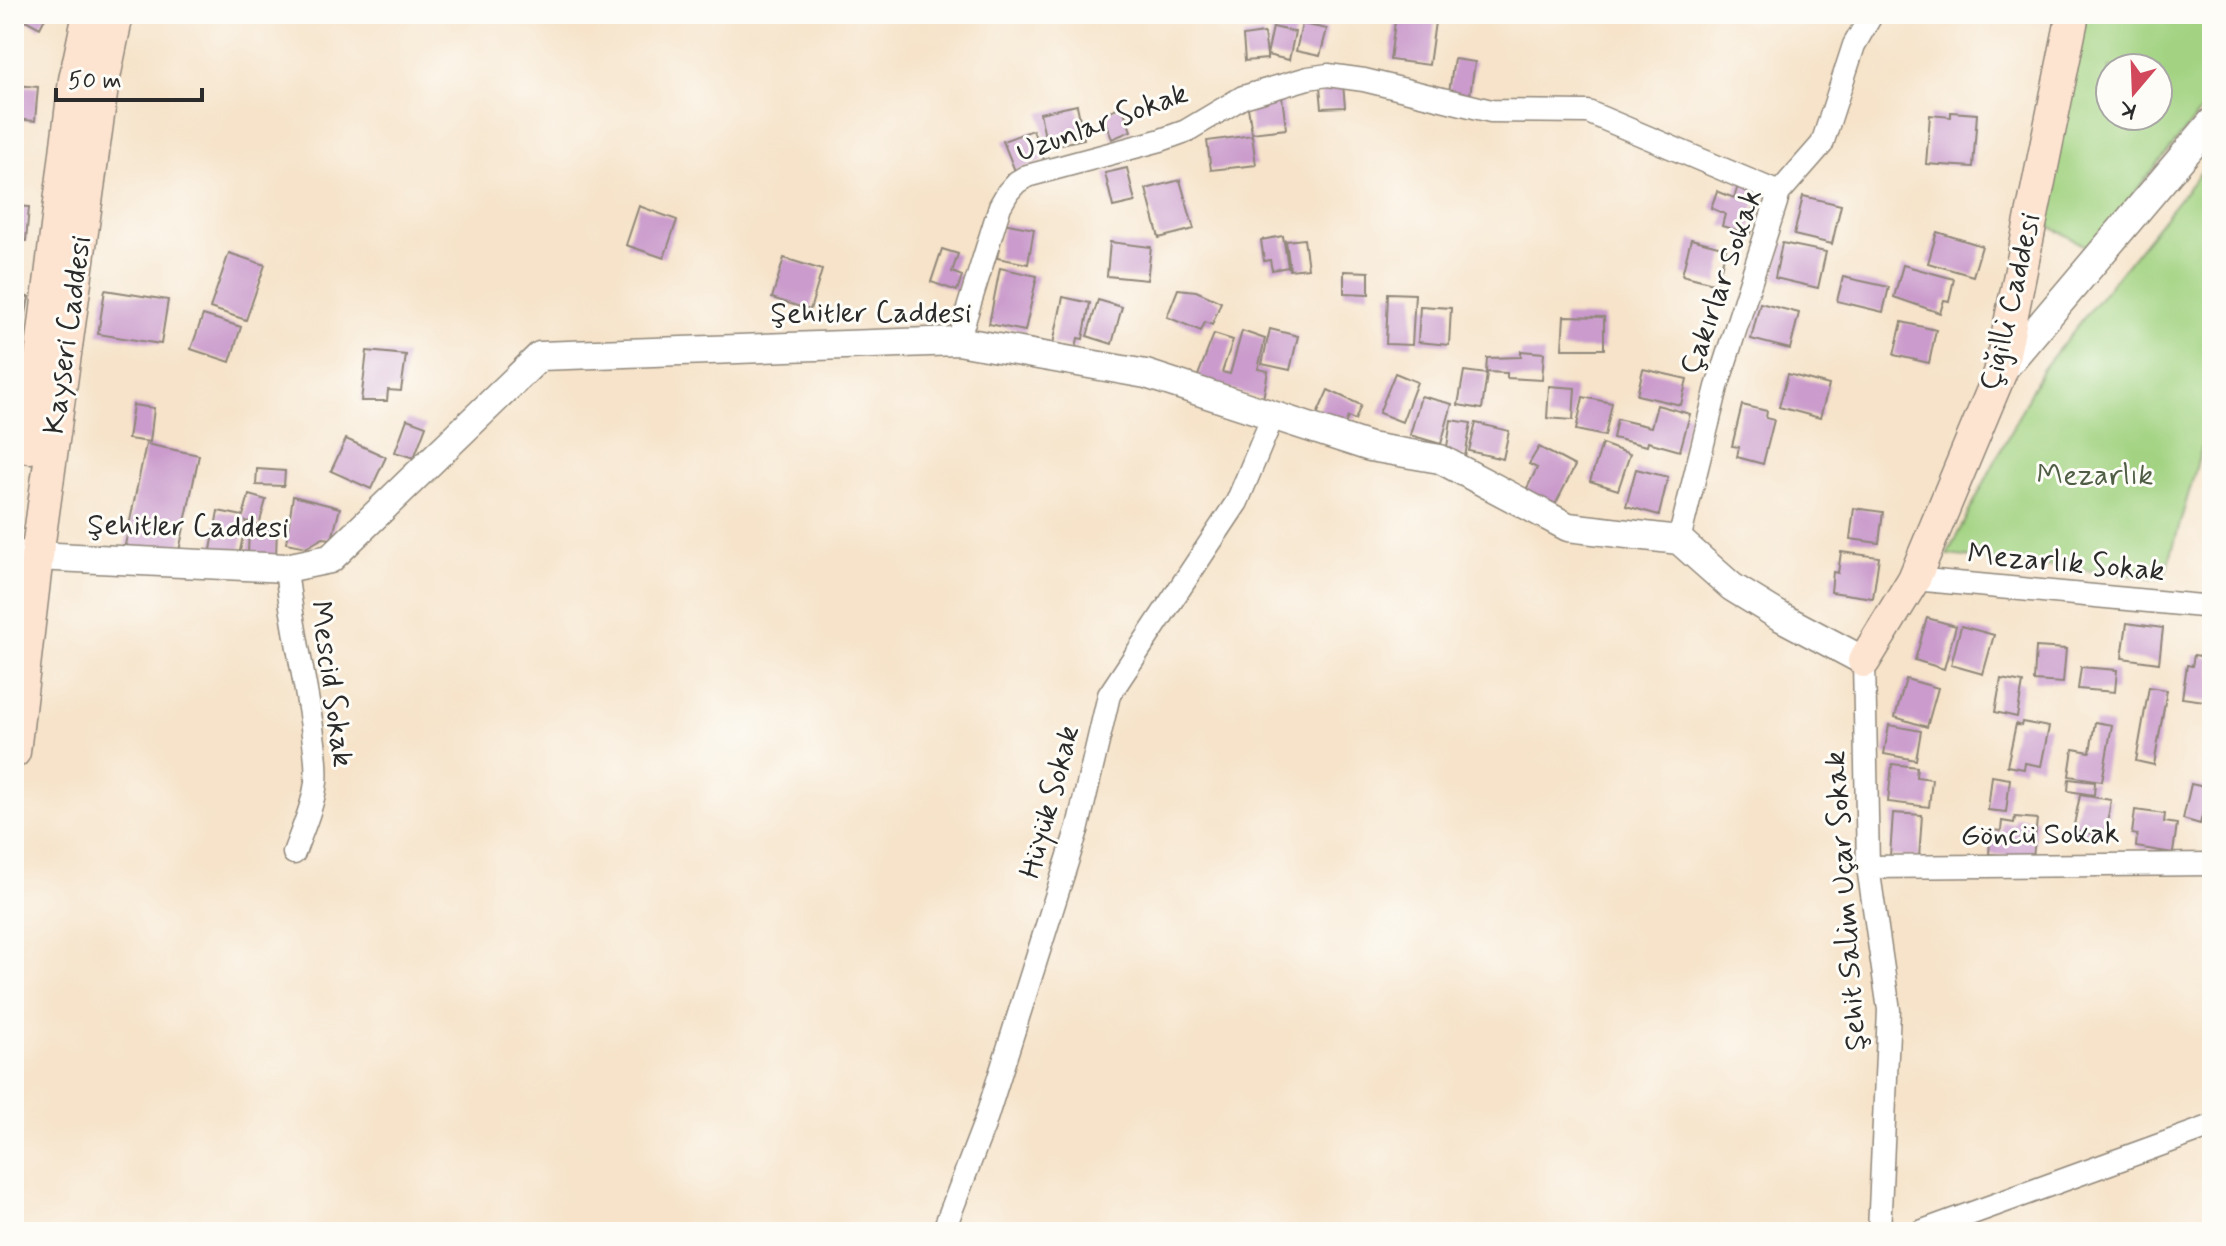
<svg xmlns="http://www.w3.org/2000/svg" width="2226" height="1246" font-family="Mynerve,sans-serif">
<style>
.green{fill:#a3d382;stroke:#677f56;stroke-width:2;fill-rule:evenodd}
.building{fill:#ca9bcc}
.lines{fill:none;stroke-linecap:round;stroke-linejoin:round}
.minor-casing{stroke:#90877a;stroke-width:25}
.tertiary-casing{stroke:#90877a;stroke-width:31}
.secondary-casing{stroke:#90877a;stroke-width:35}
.minor{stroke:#fff;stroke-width:22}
.tertiary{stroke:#fff;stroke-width:28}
.secondary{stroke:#fde4d1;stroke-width:32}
.labels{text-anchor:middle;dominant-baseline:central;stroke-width:6;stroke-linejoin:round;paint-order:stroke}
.street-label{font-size:30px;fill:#2b2b2b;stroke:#fdfcf7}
.park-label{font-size:30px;fill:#4f5d45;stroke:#fdfcf7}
</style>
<rect width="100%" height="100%" fill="#fdfcf7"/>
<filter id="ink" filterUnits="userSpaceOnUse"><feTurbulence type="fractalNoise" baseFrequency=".0125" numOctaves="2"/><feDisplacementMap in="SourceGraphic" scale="16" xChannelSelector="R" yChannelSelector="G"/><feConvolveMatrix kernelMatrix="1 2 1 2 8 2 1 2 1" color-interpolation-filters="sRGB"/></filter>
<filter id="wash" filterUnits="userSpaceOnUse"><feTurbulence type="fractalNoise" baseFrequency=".006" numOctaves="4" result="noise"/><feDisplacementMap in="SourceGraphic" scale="32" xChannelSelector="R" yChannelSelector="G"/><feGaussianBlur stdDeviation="1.8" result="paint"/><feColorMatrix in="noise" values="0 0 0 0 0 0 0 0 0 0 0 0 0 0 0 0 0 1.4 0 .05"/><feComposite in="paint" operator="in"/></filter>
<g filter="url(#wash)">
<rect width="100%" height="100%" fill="#f6e3c9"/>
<!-- green -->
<path class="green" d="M2086,14H2212V98L2089,248L2042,222ZM2110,68H2158V116H2110Z
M2212,158V412L2164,579L1947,555L2042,370Z"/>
<g id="blocks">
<!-- building -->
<path class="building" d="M14,14H47L40,28Z
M1396,14L1436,15L1429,65L1390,60Z
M1302,24L1327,29L1320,56L1296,51Z
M1273,27L1295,32L1289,60L1267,55V59L1245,61L1243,36L1264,33L1267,55Z
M1454,59L1475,62L1470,95L1449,92Z
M1343,84L1345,107L1322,108L1320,86Z
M14,85L38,87L35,121L14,119Z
M1282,96L1286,129L1252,133L1247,101Z
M1077,105L1084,139L1047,147L1040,113Z
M1122,106L1131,131L1112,139L1102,114Z
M1951,112L1977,114L1973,167L1926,164L1930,115L1951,117Z
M1033,130L1044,160L1015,171L1003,141Z
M1252,135L1256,165L1211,170L1207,141Z
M1127,168L1135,202L1113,207L1105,173Z
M1180,180L1194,229L1159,238L1146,189Z
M1740,180L1761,188L1751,214L1755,215L1750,234L1722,226L1725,214L1711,208L1717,191L1734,198Z
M1803,196L1841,205L1832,244L1794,235Z
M14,206L29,207L26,241L14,240Z
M639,206L677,220L664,258L626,245Z
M1003,223L1034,229L1028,264L997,258Z
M1937,232L1982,246L1973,276L1928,263Z
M1283,236L1288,267L1272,270L1270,260L1264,261L1261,240Z
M1304,239L1308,268L1290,270L1286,241Z
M1691,239L1726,248L1717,284L1682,275Z
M1110,242L1151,247L1147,280L1107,276Z
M1782,243L1826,252L1818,288L1775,278Z
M942,249L958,254L952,272L962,276L957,291L931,282Z
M229,253L265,265L246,320L210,308Z
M784,258L822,270L810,310L772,298Z
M1903,265L1954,279L1949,301L1944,300L1940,313L1894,297Z
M1000,268L1037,276L1025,331L989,324Z
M1344,271L1369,272V294L1344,293Z
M1843,277L1889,287L1883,312L1837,301Z
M1178,289L1196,291L1221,302L1212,325L1205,322L1201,331L1167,317Z
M105,290L168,300L161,344L98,334Z
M1388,293L1415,294L1412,345L1386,344Z
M14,295L29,297L23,330L14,329Z
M1063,297L1090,303L1083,339L1078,338L1076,349L1053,344Z
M1098,300L1122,307L1112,344L1087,336Z
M1760,303L1799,313L1790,349L1751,339Z
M1420,306L1451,308L1449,345L1418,342Z
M203,315L241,327L230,362L191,349Z
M1564,316L1604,317V349H1562Z
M1902,322L1936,330L1929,363L1894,355Z
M1270,329L1298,336L1290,370L1262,364Z
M1242,331L1265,339L1258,369L1268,371L1263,399L1197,378L1214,334L1233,340L1222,372L1230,374Z
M14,334L22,336L16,371L14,370Z
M367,351L406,355L401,391L388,390L387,401H361Z
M1521,351L1544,353L1542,380L1507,378V373L1486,372L1487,358L1521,357Z
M1643,369L1687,379L1681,405L1637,395Z
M1464,371L1487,374L1482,409L1458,405Z
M1395,373L1417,382L1402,422L1379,413Z
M1788,374L1829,385L1820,418L1779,407Z
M1549,386L1575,388L1573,420L1547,418Z
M1328,390L1361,405L1355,420L1348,417L1343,429L1316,417Z
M1421,396L1452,404L1441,444L1410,435Z
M1583,397L1612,403L1605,436L1576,430Z
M133,405L154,408L150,442L128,439Z
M1657,405L1690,414L1680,451L1648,442L1647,446L1613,438L1617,419L1651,427Z
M1742,405L1767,411L1766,418L1774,420L1763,464L1737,457L1739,447L1732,446Z
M407,419L426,426L414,458L395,452Z
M1451,420L1471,423L1465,457L1446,454Z
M1476,423L1509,431L1503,459L1469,451Z
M346,439L386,457L371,489L331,471Z
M146,444L199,455L178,556L125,545Z
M1602,444L1630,454L1618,490L1590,481Z
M1539,447L1575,466L1554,507L1525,492L1537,468L1529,464Z
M257,469L285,471L284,486L256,485Z
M1636,469L1668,477L1659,515L1626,506Z
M249,495L266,500L259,525L246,521L239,556L211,550L218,511L243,516Z
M293,496L340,508L332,539L323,538L307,547L286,543Z
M1854,508L1883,512L1879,543L1850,539Z
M249,528L277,529L276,556L248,554Z
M1841,552L1879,557L1873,598L1831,592L1833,572L1838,573Z
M1927,618L1956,626L1944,669L1915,660Z
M2127,623L2163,628L2159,663L2122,658Z
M1961,626L1994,635L1983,674L1951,665Z
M2036,647L2066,649L2063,683L2034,681Z
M2194,655L2212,658V702L2182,698L2187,665L2192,666Z
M2081,667L2117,670L2115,692L2078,689Z
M1906,679L1938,688L1927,727L1895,717Z
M2001,679L2023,683L2017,717L1995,712Z
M2149,687L2167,690L2154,765L2136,761Z
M2022,722L2049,727L2041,766L2025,763L2024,769L2007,766L2016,724L2021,726Z
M2095,722L2112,725L2102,781L2069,776L2073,749L2090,752Z
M1889,725L1921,731L1916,760L1884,754Z
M1892,764L1917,767L1916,777L1932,779L1929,807L1888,802Z
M1992,776L2010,779L2006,812L1988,810Z
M2069,779L2095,782L2094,795L2068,791Z
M2191,784L2209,788L2200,824L2183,819Z
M2080,795L2111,800L2105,836L2073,830Z
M2135,810L2165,814L2164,822L2177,824L2173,853L2136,847L2137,835L2132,834Z
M1893,813L1922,815L1919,858L1890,856Z
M2015,817L2037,819L2033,858L1989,854L1991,830L2001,831L2002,821L2014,823Z"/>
</g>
</g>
<g filter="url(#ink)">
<use href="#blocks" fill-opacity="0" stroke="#90877a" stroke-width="2"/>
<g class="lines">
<!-- minor casing -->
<g class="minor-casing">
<path id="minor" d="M958,341L1000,206L1008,192L1017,182L1027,176L1161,140L1186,131L1243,97L1308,78L1328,75L1364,80L1491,111L1588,112L1779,193
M1679,540L1717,387L1779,193L1822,144L1854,45L1872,14
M286,568C291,621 304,673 312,727C314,745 318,764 316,782C313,807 302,830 294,853
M1914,579L2212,607
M1864,661L1868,867L1889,1010L1879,1232
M1868,867L2212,864
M943,1232L984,1125L1078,827L1109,695L1237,502L1273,416
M1920,1232L2212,1126"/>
</g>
<!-- tertiary casing -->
<g class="tertiary-casing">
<path id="tertiary" d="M2000,373L2212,122
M14,555L286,568L330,559L540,356L958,341L1146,374L1370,447L1440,459L1568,527L1679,540L1732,587L1781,617L1864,661"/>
</g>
<!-- secondary casing -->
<g class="secondary-casing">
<path id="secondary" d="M30,447L75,80L89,14
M1864,661L1914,579L2000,373L2073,14
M14,752L37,556L102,87L117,14"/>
</g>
<!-- minor -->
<use href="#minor" class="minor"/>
<!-- tertiary -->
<use href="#tertiary" class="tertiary"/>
<!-- secondary -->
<use href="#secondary" class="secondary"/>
</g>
</g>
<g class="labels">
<!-- street labels -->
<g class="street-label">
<text transform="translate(1102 123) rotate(-20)">Uzunlar Sokak</text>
<text transform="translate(1722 282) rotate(-71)">Çakırlar Sokak</text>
<text transform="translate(2011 302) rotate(-77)">Çiğilli Caddesi</text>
<text x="871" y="313">Şehitler Caddesi</text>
<text transform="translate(68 335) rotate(-82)">Kayseri Caddesi</text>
<text transform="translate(188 527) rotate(1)">Şehitler Caddesi</text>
<text transform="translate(2066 563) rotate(5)">Mezarlık Sokak</text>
<text transform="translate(331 684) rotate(82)">Mescid Sokak</text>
<text transform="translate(1050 802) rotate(-75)">Hüyük Sokak</text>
<text transform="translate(2040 835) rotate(-1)">Göncü Sokak</text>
<text transform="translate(1846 901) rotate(-94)">Şehit Salim Uçar Sokak</text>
</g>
<!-- park labels -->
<g class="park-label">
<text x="2095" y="475">Mezarlık</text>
</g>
</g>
<!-- margin -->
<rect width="2226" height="1246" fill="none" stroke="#fdfcf7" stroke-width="48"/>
<!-- north arrow -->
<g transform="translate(2134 92) rotate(199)"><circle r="38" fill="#fdfcf7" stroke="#a9a8a5" stroke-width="2"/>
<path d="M0-6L14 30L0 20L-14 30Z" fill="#d1495b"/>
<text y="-12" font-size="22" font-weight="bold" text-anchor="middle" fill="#2b2b2b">K</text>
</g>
<!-- scale -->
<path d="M56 88v12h146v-12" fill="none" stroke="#2b2b2b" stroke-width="4"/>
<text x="68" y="88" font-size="24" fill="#2b2b2b" stroke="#fdfcf7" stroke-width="6" paint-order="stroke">50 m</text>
</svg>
